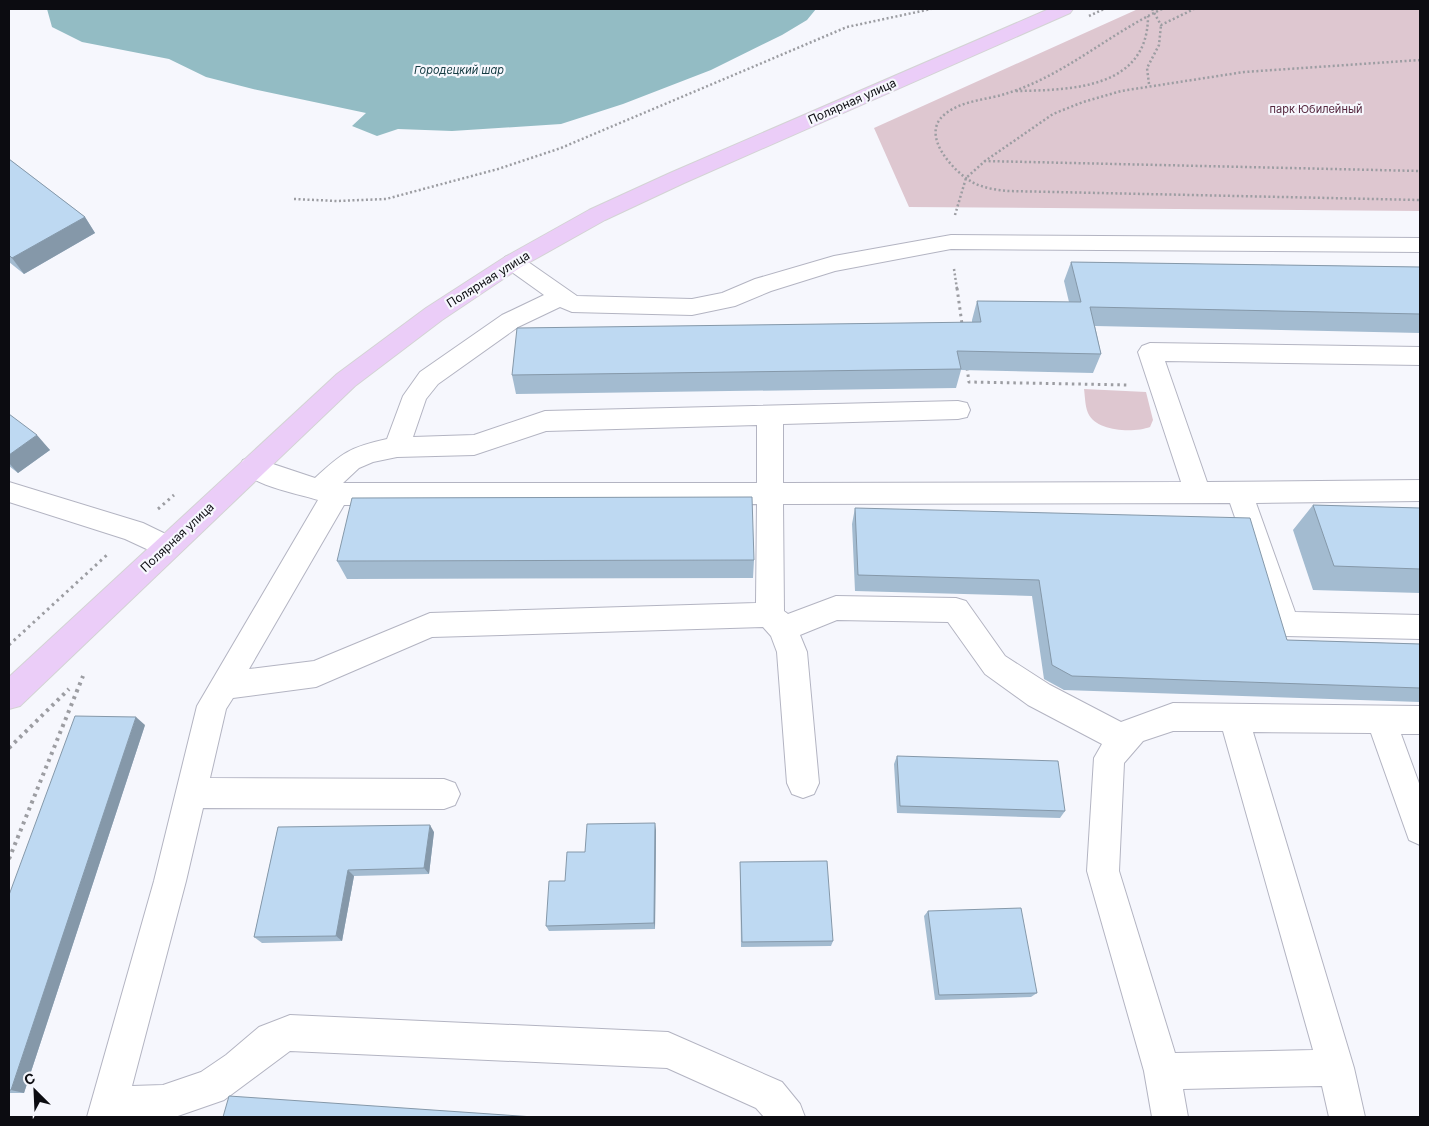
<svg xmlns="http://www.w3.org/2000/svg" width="1429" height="1126" font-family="Inter,sans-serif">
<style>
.green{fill:#dec7d0}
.water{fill:#93bcc4}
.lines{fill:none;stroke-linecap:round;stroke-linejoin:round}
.minor-casing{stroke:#b3b4c2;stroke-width:2}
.major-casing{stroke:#d3d3d4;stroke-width:2}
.path-far2{stroke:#9c9da2;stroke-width:2.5;stroke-dasharray:2 2.5;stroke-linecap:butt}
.path-far1{stroke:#9c9da2;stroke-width:3;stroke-dasharray:2.5 4;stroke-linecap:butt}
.path{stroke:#9c9da2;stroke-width:4;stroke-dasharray:3 4.5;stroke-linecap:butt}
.minor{fill:#fff;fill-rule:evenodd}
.major{fill:#ebcdf8;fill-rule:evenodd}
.wall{fill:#a3bbd0}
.shaded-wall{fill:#8598a9}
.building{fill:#bed9f2;stroke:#8598a9}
.labels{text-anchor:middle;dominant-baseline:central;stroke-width:4.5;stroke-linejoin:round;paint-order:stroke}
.far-water-label{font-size:11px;font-style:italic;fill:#143b42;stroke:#f6f7fd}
.far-park-label{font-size:11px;fill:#55273e;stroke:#f6f7fd}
.street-label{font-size:12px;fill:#0c0c11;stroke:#f6f7fd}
</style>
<rect width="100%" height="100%" fill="#f6f7fd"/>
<!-- green -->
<path class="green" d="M1138,9H1420V211L909,207L874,128Z
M1084,389L1146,392L1153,420L1150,427C1134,433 1096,432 1088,413C1085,406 1085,396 1084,389Z"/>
<!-- water -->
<path class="water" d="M47,9H816L807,20L782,35L711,70L623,104L561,124L452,131L398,129L377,136L352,126L366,113L253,89L206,77L169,59L82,42L52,27Z"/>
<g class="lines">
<!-- minor casing -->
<g class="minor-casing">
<path id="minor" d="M951,235L1420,238V252L951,249L835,271L771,291L735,306L692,315L572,312L560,307L518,327L438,384L426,399L413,437L474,435L545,411L958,401L967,403L970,410L967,417L958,419L783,424V483L1181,482L1138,352L1142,346L1150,343L1420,347V365L1165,361L1207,482L1420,480V501L1256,503L1295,612L1420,615V639L1285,636L1275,633L1230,503L783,504L784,611L788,614L836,596L956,598L966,601L1005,656L1050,685L1121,722L1173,703L1420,706V734H1401L1420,786V845L1409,840L1371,733L1253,732L1354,1068L1365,1117H1329L1322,1086L1183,1089L1188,1117H1152L1144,1071L1087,871L1094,758L1102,744L1028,705L985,674L948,622L837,620L800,635L807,652L819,783L814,794L803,798L792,794L787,783L777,652L771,636L763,627L432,637L316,687L233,698L226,709L210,778L444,779L455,783L460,794L455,805L444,809L203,808L186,881L132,1086L163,1085L201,1072L226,1055L259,1027L290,1015L668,1032L782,1082L800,1104L805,1117H764L756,1108L667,1068L290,1051L224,1100L175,1117H87L154,881L197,706L318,500C299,494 249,485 239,467L243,460L252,457L315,478C342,453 350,447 387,439L403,396L420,372L502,315L544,295L505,267L502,262L505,257L513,254L521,257L577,296L692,299L722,293L755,279L834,256ZM757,425V483H343L359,468L373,462L397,457L474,455L546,431ZM757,504L756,603L430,613L314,661L249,669L344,505ZM1173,731H1223L1313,1050L1175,1053L1119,871L1124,763L1143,741Z
M9,482L143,523L176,539L180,547L176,555L166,558L125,539L9,502Z"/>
</g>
<!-- major casing -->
<g class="major-casing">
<path id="major" d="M1049,9H1073L1070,13L684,183L605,220L521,267L442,320L355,386L20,706L9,709V677L337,374L426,308L505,257L589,210L670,173Z"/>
</g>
<!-- path-far2 -->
<path class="path-far2" d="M1152,9L1161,25L1194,9
M1162,9C1109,34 1065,75 1008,93C988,100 961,100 944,115C920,135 953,171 972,182C983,188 996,190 1008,191L1420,200
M1089,16L1104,9
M1420,60L1244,72L1121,91L1083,102L1053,114L985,161L1420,171
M1149,84L1147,68L1159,45L1161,25
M1016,91C1071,90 1148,89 1148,16
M294,199L337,201L386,199L498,169L561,148L847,27L931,9
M955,215L966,178L985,161
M954,269L957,289"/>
<!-- path-far1 -->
<path class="path-far1" d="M957,288L962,324
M967,368L969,382L1129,385
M158,509L174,495
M9,645L109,553"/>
<!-- path -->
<path class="path" d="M9,748L69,689
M9,859L83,676"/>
<!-- minor -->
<use href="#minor" class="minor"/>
<!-- major -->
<use href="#major" class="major"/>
</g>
<!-- wall -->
<path class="wall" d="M9,159L85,217L95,233L24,274L9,262Z
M1071,262L1420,267V333L1095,326L1101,354L1093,373L961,370L956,388L516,394L512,375L972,322V320L977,301L1069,302L1064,281Z
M9,414L50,450L18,473L9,466Z
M1313,505L1420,508V593L1313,590L1293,530Z
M855,508L1287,640L1420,644V702L1064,690L1044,679L1032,596L855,591L852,524Z
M754,560L753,578L347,579L337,561Z
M145,725L24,1093H9V895Z
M897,756L1065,811L1060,818L897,813L894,764Z
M278,827L434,832L429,874L354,876L342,941L262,943L254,937Z
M656,830L655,929L549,931L546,926L565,881L585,852Z
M740,862L833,941L831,946L741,947Z
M928,911L1037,993L1031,997L935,1000L924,916Z"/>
<!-- shaded-wall -->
<path class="shaded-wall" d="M85,217L95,233L24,274L12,258Z
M37,435L50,450L18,473L9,463V455Z
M136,717L145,725L24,1093L11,1090Z
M655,823L656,830L655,929L654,923Z
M430,825L434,832L429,874L424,868Z
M348,870L354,876L342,941L336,936Z"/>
<!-- building -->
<path class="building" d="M9,159L85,217L12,258L9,255Z
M1071,262L1420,267V314L1090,307L1101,354L957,351L961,369L512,375L517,328L981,322L977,301L1081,302Z
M9,414L37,435L9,455Z
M752,497L754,560L337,561L352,498Z
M1313,505L1420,508V569L1334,566Z
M855,508L1250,518L1287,640L1420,644V688L1072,676L1052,665L1039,580L858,575Z
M75,716L136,717L11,1090H9V895Z
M897,756L1058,761L1065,811L900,806Z
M655,823L654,923L546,926L549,881H565L567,852H585L587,824Z
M430,825L424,868L348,870L336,936L254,937L278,827Z
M827,861L833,941L742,942L740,862Z
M1021,908L1037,993L939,995L928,911Z
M229,1096L534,1117H223Z"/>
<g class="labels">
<!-- far-water labels -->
<g class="far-water-label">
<text x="459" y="70">Городецкий шар</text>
</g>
<!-- far-park labels -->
<g class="far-park-label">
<text x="1316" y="109">парк Юбилейный</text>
</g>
<!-- street labels -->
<g class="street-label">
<text transform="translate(852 101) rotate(-24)">Полярная улица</text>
<text transform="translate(488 279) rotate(-32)">Полярная улица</text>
<text transform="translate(177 537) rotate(-43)">Полярная улица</text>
</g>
</g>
<!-- border -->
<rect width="1429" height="1126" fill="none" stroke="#0c0c11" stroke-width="20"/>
<!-- north arrow -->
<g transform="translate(35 1091) rotate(336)" stroke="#f6f7fd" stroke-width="4" paint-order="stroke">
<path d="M0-4L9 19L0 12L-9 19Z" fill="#0c0c11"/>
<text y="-8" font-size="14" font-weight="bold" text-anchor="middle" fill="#0c0c11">С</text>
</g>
</svg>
